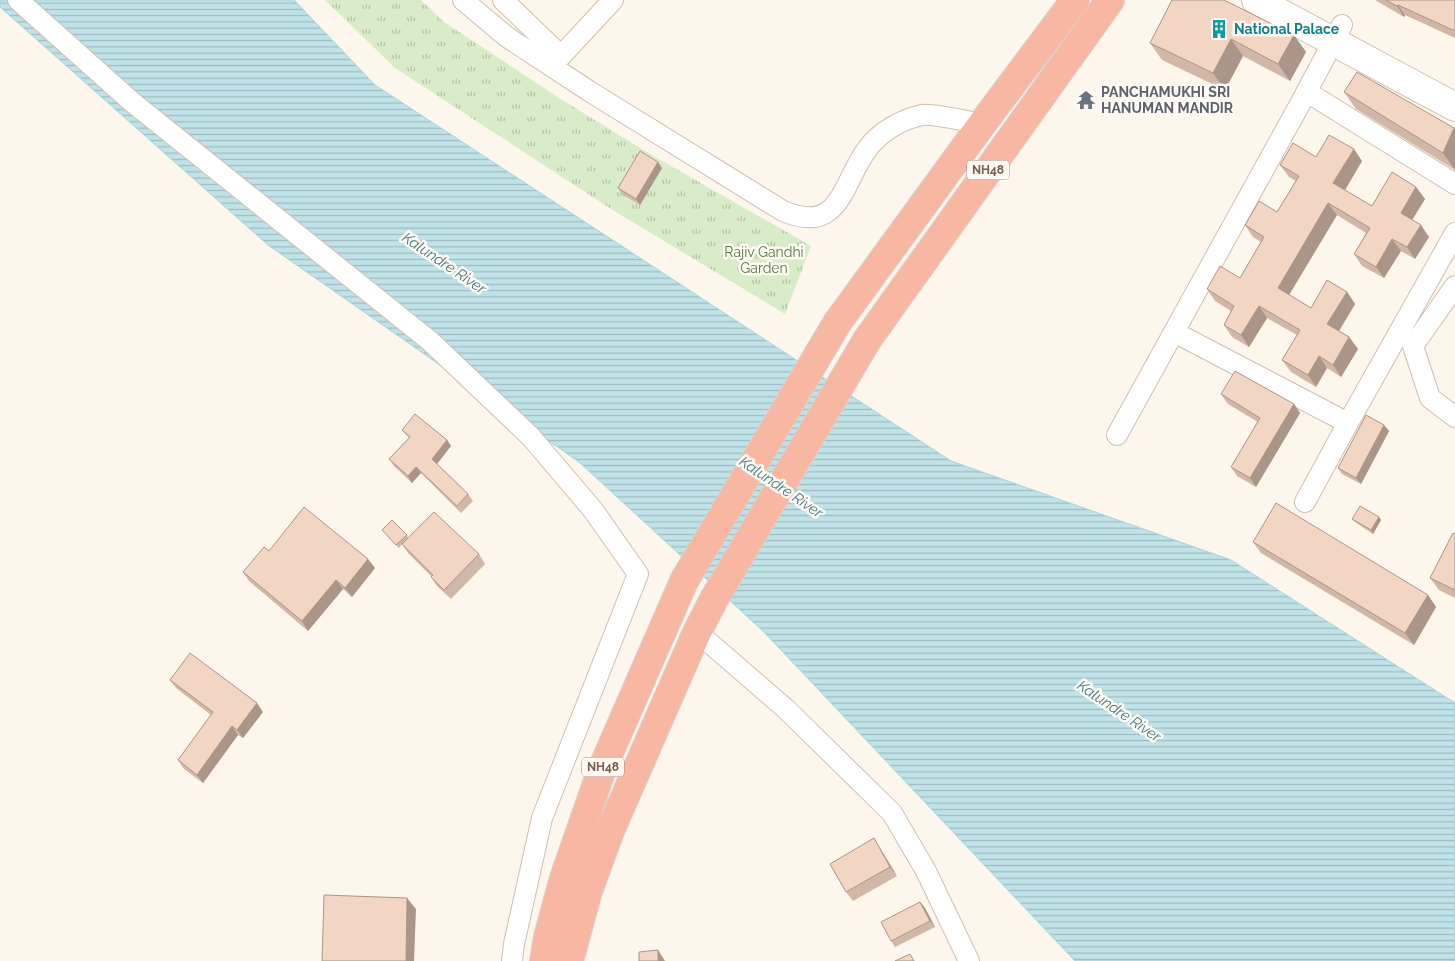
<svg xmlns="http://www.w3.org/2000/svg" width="1455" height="961" font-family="Raleway,sans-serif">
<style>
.park{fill:url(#park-tufts)}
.water{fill:url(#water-rules);stroke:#a5d3da}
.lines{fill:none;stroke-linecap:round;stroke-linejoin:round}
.street-casing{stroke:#d1beb0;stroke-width:22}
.secondary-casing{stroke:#d6c0b0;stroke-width:30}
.highway-casing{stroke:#dad1cd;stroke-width:30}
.street{stroke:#fff;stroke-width:20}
.secondary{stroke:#fff;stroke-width:28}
.highway{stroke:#f7b7a3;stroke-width:28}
.wall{fill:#d1b7a8}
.shaded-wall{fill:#aa9588}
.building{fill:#f3d5c3;stroke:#aa9588}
.labels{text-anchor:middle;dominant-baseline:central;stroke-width:5;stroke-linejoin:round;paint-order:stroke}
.shield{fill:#fffaf3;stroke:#a28b7f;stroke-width:1}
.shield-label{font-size:12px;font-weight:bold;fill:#7a5c4d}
.culture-label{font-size:14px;font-weight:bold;fill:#0d838f;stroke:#fffaf3;text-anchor:start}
.worship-label{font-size:14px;font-weight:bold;fill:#5b616d;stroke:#fffaf3;text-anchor:start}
.park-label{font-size:14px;fill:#537a41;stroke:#fffaf3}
.water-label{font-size:15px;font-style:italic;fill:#437c86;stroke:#fffaf3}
</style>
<defs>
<pattern id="park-tufts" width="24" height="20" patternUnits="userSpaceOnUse" patternTransform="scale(1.25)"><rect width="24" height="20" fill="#d8ecc9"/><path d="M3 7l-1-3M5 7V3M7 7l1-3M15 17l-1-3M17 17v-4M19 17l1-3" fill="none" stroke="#b4c2a5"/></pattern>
<pattern id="water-rules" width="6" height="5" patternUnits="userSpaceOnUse" patternTransform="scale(1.25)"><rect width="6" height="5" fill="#bfe3e8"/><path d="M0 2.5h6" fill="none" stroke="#a0bbbe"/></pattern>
</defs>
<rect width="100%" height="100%" fill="#fdf6ec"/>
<!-- park -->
<path class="park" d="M325,0H421L444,22L559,98L650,154L811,246L785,314L611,209L395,68Z"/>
<!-- water -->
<path class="water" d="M0,0H294L375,85L951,461L1231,560L1455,703V961H1075L764,632L579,462L268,245L0,7Z"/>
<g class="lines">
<!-- street casing -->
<g class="street-casing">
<path id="street" d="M18,0L132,102L430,341L531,437L593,510L638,574L542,818L514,944L512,961
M463,0L507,37L589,91L783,211C841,236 842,182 868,148C880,132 902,119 922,115C932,113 970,122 982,124
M503,0L561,56L613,0
M1307,92L1455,184
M1455,286L1413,346L1430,398L1455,417
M1174,332L1348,423L1455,233
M1117,435L1300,104L1342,25
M1305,502L1348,423
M697,632L786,709L892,813L926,871L969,961"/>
</g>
<!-- secondary casing -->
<g class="secondary-casing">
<path id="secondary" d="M1256,0L1455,107"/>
</g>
<!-- highway casing -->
<g class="highway-casing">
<path id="highway" d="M544,961L548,937L564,878L602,769L684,581L837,323L982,124L1075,0
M569,961L588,891L610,831L697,632L714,599L867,340L1110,0"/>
</g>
<!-- street -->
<use href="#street" class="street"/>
<!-- secondary -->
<use href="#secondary" class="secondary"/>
<!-- highway -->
<use href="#highway" class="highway"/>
</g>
<!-- wall -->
<path class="wall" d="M1375,0H1455V38L1405,15L1404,17Z
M1294,35L1306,52L1290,81L1243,56L1225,90L1162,60L1150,43Z
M1344,92L1455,129V170L1356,109Z
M1316,157L1362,161L1345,190L1372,206L1416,187L1425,199L1412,220L1429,237L1415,259L1401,251L1384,278L1362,266L1354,254L1366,233L1337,215L1289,295L1311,308L1347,292L1355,304L1339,331L1349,337L1358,349L1341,377L1327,368L1316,387L1291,372L1282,360L1297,335L1267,318L1249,347L1232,337L1224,325L1231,311L1215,301L1207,289L1240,278L1261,242L1253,237L1245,225L1277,212L1296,181L1289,177L1280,165Z
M662,168L640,205L622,194L618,188Z
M1221,394L1294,404L1300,413L1256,487L1237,476L1231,467L1258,422L1228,404Z
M1384,425L1389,431L1361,484L1342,474L1338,468Z
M402,430L447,440L451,446L437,464L468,494L473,501L461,513L421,473L412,483L394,466L389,459L409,438Z
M1379,517L1381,520L1373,534L1355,522L1352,519Z
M382,530L407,535L408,538L479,554L485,564L451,599L437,586L431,577V576L408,553L402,544L399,548Z
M1455,534V598L1439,590L1430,578Z
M1253,542L1428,595L1436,607L1414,645L1261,553Z
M269,551L375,568L352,597L343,589L308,631L249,581L243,572Z
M170,680L263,712L243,738L238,735L203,783L184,769L178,760L211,715L176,688Z
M880,848L897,876L853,901L846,892Z
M920,902L925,908L935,927L895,947L891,941Z"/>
<!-- shaded-wall -->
<path class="shaded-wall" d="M1398,5L1405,15L1404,17L1397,6Z
M1294,35L1306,52L1290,81L1278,64Z
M1231,39L1243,56L1225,90L1213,73Z
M1454,128L1455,129V170L1443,153Z
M1354,149L1362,161L1342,195L1333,183Z
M658,162L662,168L640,205L636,199Z
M1416,187L1425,199L1409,225L1401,213Z
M1328,203L1337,215L1286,300L1278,288Z
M1421,225L1429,237L1415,259L1407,247Z
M1392,239L1401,251L1384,278L1376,267Z
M1347,292L1355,304L1336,336L1327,324Z
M1259,306L1267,318L1249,347L1241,335Z
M1349,337L1358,349L1341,377L1333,365Z
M1319,356L1327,368L1316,387L1308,375Z
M1294,404L1300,413L1256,487L1250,478Z
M1384,425L1389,431L1361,484L1356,478Z
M447,440L451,446L436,465L432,459Z
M416,467L421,473L412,483L408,476Z
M1379,517L1381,520L1373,534L1371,530Z
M368,559L375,568L352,597L345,588Z
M336,580L343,589L308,631L302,621Z
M1428,595L1436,607L1414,645L1405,633Z
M257,703L263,712L243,738L237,730Z
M232,726L238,735L203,783L197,775Z
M874,838L880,848L897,876L890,867Z
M407,898L416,909L414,961H406Z
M920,902L925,908L935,927L930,921Z
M658,950L665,961H658Z"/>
<!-- building -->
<path class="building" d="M1172,0H1224L1294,35L1278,64L1231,39L1213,73L1150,43Z
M1386,0H1455V31L1398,5L1397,6Z
M1357,72L1454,128L1443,153L1344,92Z
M1329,135L1354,149L1333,183L1372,206L1392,172L1416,187L1401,213L1421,225L1407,247L1392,239L1376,267L1354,254L1370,228L1328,203L1278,288L1311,308L1327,280L1347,292L1327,324L1349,337L1333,365L1319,356L1308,375L1282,360L1300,330L1259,306L1241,335L1224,325L1234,306L1207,289L1220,266L1240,278L1264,237L1245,225L1259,201L1277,212L1299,176L1280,165L1293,143L1316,157Z
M640,151L658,162L636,199L618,188Z
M1235,371L1294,404L1250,478L1231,467L1260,418L1221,394Z
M415,414L447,440L432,459L468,494L457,506L416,467L408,476L389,459L410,437L402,430Z
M1366,415L1384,425L1356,478L1338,468Z
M1276,503L1428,595L1405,633L1253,542Z
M1360,506L1379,517L1371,530L1352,519Z
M304,507L368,559L345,588L336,580L302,621L243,572L264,547L269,551Z
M434,512L479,554L444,590L431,577L433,575L402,544Z
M392,520L407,535L396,545L382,530Z
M1453,533L1455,534V590L1430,578Z
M190,653L257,703L237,730L232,726L197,775L178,760L213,712L170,680Z
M874,838L890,867L846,892L830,864Z
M324,895L407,898L406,961H322Z
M920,902L930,921L891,941L881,922Z
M658,950V961H639V952Z
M910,954L914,961H895Z"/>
<!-- icons -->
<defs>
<g id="building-bare" transform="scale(1.5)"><path d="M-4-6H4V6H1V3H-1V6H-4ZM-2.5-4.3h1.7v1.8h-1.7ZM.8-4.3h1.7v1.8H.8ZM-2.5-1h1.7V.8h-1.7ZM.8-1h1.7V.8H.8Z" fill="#0f9aa8" stroke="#fffaf3" stroke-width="2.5" paint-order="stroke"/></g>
<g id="temple-bare" transform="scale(1.5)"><path d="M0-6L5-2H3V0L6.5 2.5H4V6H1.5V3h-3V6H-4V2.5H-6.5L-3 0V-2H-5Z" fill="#6b7280" stroke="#fffaf3" stroke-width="2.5" paint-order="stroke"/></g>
</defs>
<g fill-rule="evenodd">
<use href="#building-bare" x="1219" y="29"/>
<use href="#temple-bare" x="1086" y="100"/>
</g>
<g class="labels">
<!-- shield labels -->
<g class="shield">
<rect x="967" y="160.5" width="42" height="19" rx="4"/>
<rect x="582" y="757.5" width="42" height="19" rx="4"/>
</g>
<g class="shield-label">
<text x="988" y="170">NH48</text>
<text x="603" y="767">NH48</text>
</g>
<!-- culture labels -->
<g class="culture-label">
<text x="1234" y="29">National Palace</text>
</g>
<!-- worship labels -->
<g class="worship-label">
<text x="1101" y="92">PANCHAMUKHI SRI<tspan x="1101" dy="16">HANUMAN MANDIR</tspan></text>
</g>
<!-- park labels -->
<g class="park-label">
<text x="764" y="252">Rajiv Gandhi<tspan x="764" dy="16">Garden</tspan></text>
</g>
<!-- water labels -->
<g class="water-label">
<text transform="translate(444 263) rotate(34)">Kalundre River</text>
<text transform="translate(781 487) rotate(34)">Kalundre River</text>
<text transform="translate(1119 711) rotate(34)">Kalundre River</text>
</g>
</g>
</svg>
